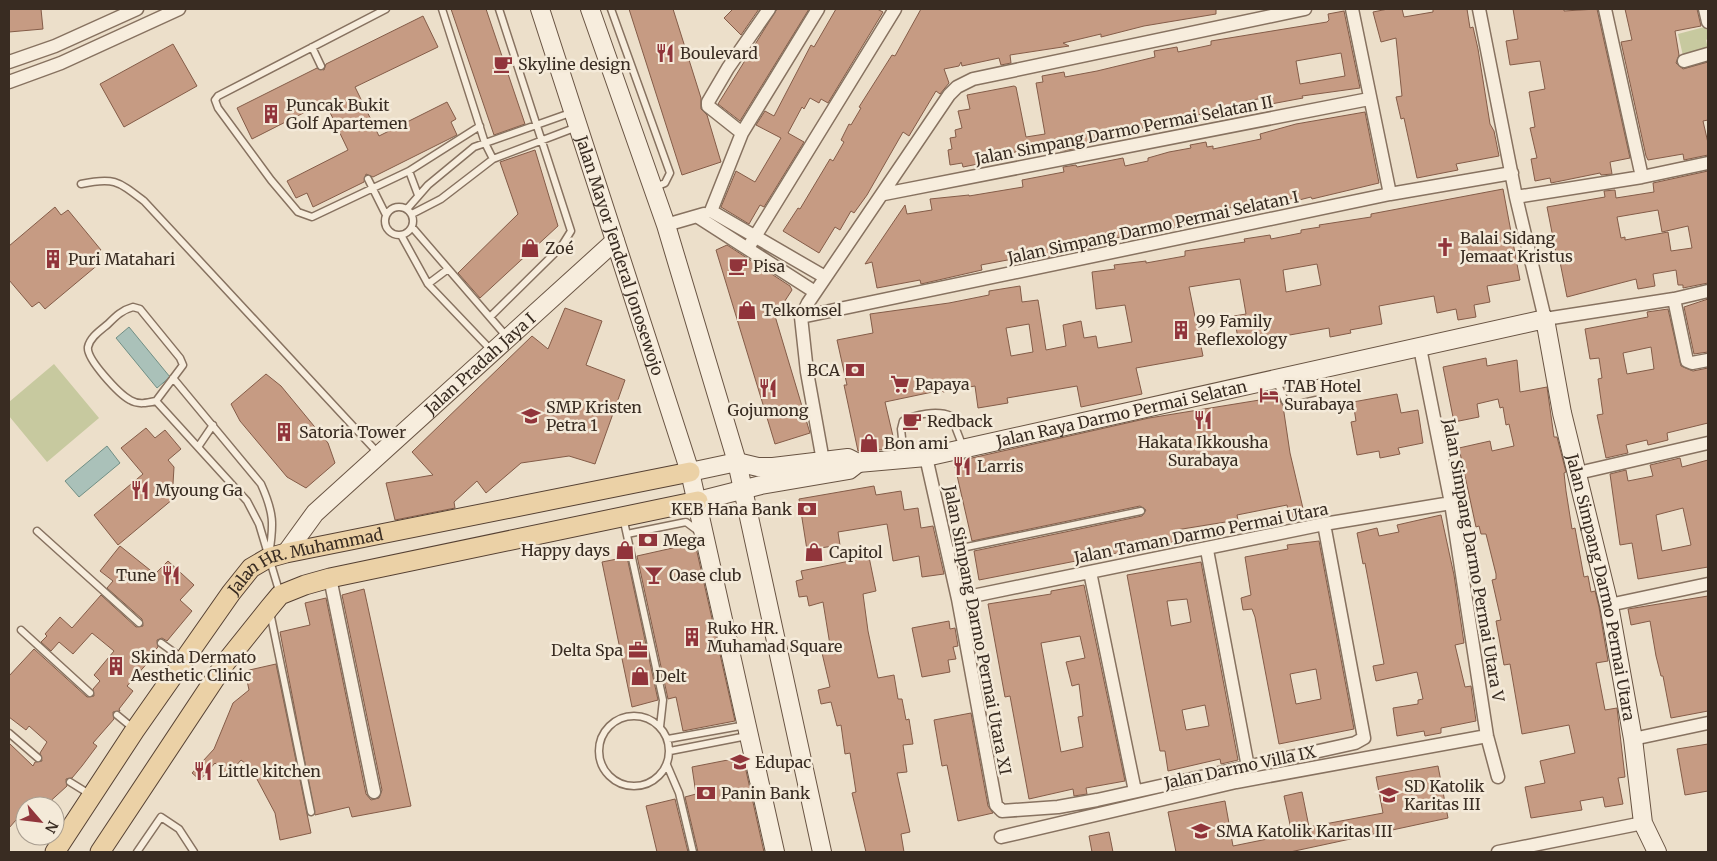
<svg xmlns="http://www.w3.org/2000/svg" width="1717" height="861" font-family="Merriweather,serif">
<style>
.green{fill:#c7c99f}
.water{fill:#aac1b9;stroke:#718f85}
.building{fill:#c69b83;stroke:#845c48;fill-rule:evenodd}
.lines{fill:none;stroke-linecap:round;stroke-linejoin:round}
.lane-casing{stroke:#877260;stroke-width:9}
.street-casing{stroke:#877260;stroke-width:15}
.secondary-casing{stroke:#695443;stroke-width:20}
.primary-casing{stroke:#564133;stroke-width:21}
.lane{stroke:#f7eddd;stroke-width:6}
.street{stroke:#f7eddd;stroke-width:12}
.secondary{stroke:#f7eddd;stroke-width:18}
.primary{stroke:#ebd1a6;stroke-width:19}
.labels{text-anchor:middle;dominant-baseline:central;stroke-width:5;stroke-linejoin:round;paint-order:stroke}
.poi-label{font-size:16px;fill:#392c22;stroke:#f4ead9;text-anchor:start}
.street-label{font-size:16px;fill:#392c22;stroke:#f4ead9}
</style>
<rect width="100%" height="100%" fill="#ecdfca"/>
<!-- green -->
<path class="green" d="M1708,26V39L1706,40L1708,49L1684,60L1678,34Z
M54,364L99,418L47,462L9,416V402Z"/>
<!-- water -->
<path class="water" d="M129,327L170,377L157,388L116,338Z
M107,446L120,463L79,497L65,481Z"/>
<!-- building -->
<path class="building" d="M9,9H41L43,29L9,32Z
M451,9H486L525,124L494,135Z
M629,9H673L701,98V109L707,115L721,162L682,175Z
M733,9H759L741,35L724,18Z
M777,9H809L740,121L718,104Z
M836,9H877L883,12L828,103L821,99L819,103L810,98L804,109L802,107L788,133L804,142L764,207L760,205L749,224L721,207L736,171L755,182L781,138L756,125L765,111L774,116L811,45L814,47Z
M921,9H1216V14L1144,26L1101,37V34L1063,43L1069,46L1010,55L1011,63L1001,65L999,58L962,66L961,62L959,66L944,69L949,83L940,94L936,91L909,136L903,132L867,195L854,213L851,211L840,230L835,227L819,253L783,231L798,208L800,209L830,159L833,161L844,142L841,140L849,124L851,125L861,108L859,107L892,55L895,56Z
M1388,9H1402L1404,17L1433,12V9H1467L1470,28L1473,27L1478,49L1490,124L1494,131L1499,156L1456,164L1458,170L1417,178L1404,118L1401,119L1396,97L1402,96L1396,38L1381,42L1373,12Z
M1513,9H1564V11L1597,9L1630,158L1610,162L1612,174L1601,175L1600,173L1551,183L1550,178L1535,181L1531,159L1537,158L1530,128L1535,127L1529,92L1545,89L1540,61L1510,65L1506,41L1518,39Z
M1625,9H1697L1701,26L1675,31L1679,55L1676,63L1683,69L1708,62V120L1703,121L1708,143V155L1684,160L1683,154L1648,160L1646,156L1621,42L1632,40Z
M1344,11L1360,88L1302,96L1303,98L1271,104L1270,97L1246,101L1248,110L1207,118L1206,113L1130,131V133L1090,141L1091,143L1073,146V149L1060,151L1059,147L1021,156L1020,151L987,158L988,162L963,167L962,163L950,165L948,150L952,149L950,138L956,137L955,130L962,128L958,111L970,109L967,95L1014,86L1016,87L1026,137L1045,134L1036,83L1043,82L1042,76L1064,72L1065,77L1097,71L1155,57L1154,51L1177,47L1178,52L1211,45V41L1327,22L1329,20L1328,14ZM1341,53L1345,76L1300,84L1296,61Z
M423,16L438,47L355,87L379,136L447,102L456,119L451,122L457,135L373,177L366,174L364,182L313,207L307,193L296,198L287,181L348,150L325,102L252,139L237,108L317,68L324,70L326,64Z
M173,44L197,86L124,127L100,84Z
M1365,112L1379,183L1312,199L1311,197L1295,201L1294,198L1247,209L1246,205L1218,210L1219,216L1166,230V228L1116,238L1117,243L1076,251L1075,246L1049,252L1050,257L1039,259L1037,251L1017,255L1018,258L981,265L982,270L921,284L920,280L877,288L872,262L865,264L905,205L907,214L932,210L930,199L969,195V196L1023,187L1022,180L1064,172L1063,167L1076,165L1077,167L1123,158L1125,166L1148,161V158L1169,152L1191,148L1190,145L1206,142L1207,147L1213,146V149L1261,139L1260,134L1296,124Z
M535,150L558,226L480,298L458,273L518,214L500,162Z
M1708,171V283L1683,288V285H1678L1676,270L1653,274L1655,286L1638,289L1636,279L1567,297L1558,252L1556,253L1547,207L1605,197L1604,191L1615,190L1616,198L1654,192L1653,183ZM1658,210L1662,232L1688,226L1692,248L1671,251L1668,232L1625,240V237L1621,238L1617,217Z
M1503,189L1520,280L1487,286L1490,302L1474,305L1476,317L1458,320L1456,309L1437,313L1434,296L1379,306L1382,324L1350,330L1351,333L1330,337L1329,328L1284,336V339L1253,344L1252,342L1239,344L1234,316L1246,314L1240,279L1189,287L1203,356L1136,368L1142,394L1081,407L1077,386L1007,398L1008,403L978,408L975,386L943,392L942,390L885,402L896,449L858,451L844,385H847L837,340L873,333L870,314L949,303L989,295V291L1020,286L1022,302L1038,300L1046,350L1066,346L1063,325L1081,321L1084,338L1096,336L1098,348L1132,342L1125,305L1096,309L1092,272L1115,269L1114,265L1146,261V263L1185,256V251L1245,242L1244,239L1270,235L1271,239L1301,233V230L1320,227L1319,225L1371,217V214ZM1317,264L1321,285L1286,292L1283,270ZM1029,324L1033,352L1011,356L1006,328Z
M55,207L61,215L68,210L101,250L94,255L100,263L45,309L39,302L32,307L9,280V246Z
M727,245L790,286L792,290L775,316L810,433L775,444L716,250Z
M1708,299V352L1694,354L1684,307Z
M565,308L602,321L586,365L625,380L595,464L569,456L521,463L486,493L477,481L454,502L455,508L395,520L386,483L433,475L412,452L532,336L548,349Z
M1668,309L1681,366L1693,371L1708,368V423L1667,433L1668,440L1648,445L1647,440L1626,445L1628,453L1606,458L1597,415L1603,414L1598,379L1602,378L1599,358L1590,359L1585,329L1648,317L1647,312ZM1651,347L1654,369L1627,374L1623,353Z
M1486,358L1487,366L1517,360L1520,392L1547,387L1554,437H1557L1566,472L1564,473L1566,491L1572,529L1575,528L1584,577L1588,576L1591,592L1595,591L1599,607L1608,661L1596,663L1605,710L1617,708L1625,777L1618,778L1623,804L1605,807L1603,797L1580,801L1582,810L1531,818L1525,787L1545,783L1540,761L1575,753L1569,725L1522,734L1510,664L1504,665L1496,621L1501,620L1492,580L1496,579V574L1486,534H1481L1479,526L1476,527L1459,448L1490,441L1492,451L1514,446L1509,424L1506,425L1503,407L1500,408L1498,399L1477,404L1479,417L1454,422L1443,367Z
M266,374L281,386L328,443L335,463L306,488L287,477L240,421L231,404Z
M1397,394L1401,413L1418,410L1423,443L1398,448L1400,454L1380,458L1379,451L1357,455L1351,422L1356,421L1353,402Z
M1278,397L1283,406L1290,453L1305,517L1290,521L1287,505L1237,515L1238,520L1176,530L1178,541L979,580L974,551L1142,516L1146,510L1140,506L972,541L954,462L1149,418Z
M146,428L155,438L165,430L181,449L168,460L174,467L173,484L165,490L173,499L118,545L94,515L143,474L121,448Z
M1680,458L1682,467L1708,460V567L1638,579L1632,543L1620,545L1610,474L1626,470L1628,481L1653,476L1650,465ZM1683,508L1691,545L1662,551L1656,515Z
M874,486L876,495L901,491L904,510L918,508L921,528L933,526L944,574L922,577L919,556L893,561L887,524L838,532L840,545L807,550L799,499Z
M1441,515L1454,575L1464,643L1455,645L1465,687L1471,686L1476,721L1441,728V733L1425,736L1424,731L1397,736L1393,708L1418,704V700L1423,699L1417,672L1376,681L1373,666L1384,664L1365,563L1363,564L1357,533L1377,528L1379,536L1399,532L1397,525Z
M1319,541L1354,729L1279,744L1255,617L1252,609L1243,610L1241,598L1251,595L1245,557L1288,549L1287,545ZM1316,669L1321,699L1296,704L1290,674Z
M695,543L735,721L683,731L676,697L668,699L637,556Z
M120,546L155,574L168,561L194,585L180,600L192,611L167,641L162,638L157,640L158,647L149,657L151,659L127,686L133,691L119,709L120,711L113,712L114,719L93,743L97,746L82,766L72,778L66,779L67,786L45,806H25V828L16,820L9,828V743L33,766L35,762L42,761L40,753L47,742L29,726L26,730L9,717V676L34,649L87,697L94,696L93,689L100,681L94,675L114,651L92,633L73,654L59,642L51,651L41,642L47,636L45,634L60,617L72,628L101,595L136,627L143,626L142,619L107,588L113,581L100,571Z
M627,557L658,700L632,707L602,562Z
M869,557L876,591L863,594L868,631L878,678L894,675L898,699H902L906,720L909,719L913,744L903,745L907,772L897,773L910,832L901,834L904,852H866L852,793L856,792L850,753L845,754L841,725L837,726L831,702L821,704L818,690L830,687L822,653L831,651L823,602L809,606L807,596L799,597L796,581L803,579L801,571Z
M1201,562L1238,760L1221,764L1220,759L1168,771L1165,751H1160L1127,575ZM1187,599L1191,622L1171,626L1167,601ZM1205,705L1209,726L1186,730L1182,710Z
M1084,585L1125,781L1086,788L1087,794L1074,796L1073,789L1029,799L1010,696L1005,697L988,604L1051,594V591ZM1080,636L1085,658L1066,662L1072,686L1079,684L1083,716L1078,717L1083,747L1061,752L1041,643Z
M364,589L411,806L352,817L349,807L315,815L280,632L310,625L305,603L326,598L366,794L371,800L379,798L382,790L342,595Z
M1708,596V711L1671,718L1663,676H1661L1656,656L1650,621L1631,625L1628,609Z
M949,621L950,629L955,628L958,646L953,647L956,659L948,660L950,672L922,677L912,628Z
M276,664L311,833L280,840L275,813L251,768L241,760L228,775L215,763L200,780L192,773L214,749L233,703L249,690L245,671Z
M971,713L988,806L993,813L958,821L947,765L942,766L934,720Z
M1708,744V791L1685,795L1677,749Z
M743,757L764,852H698L685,797L696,794L692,767Z
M1438,766L1448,818L1290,852H1176L1168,812L1225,801L1233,846L1292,834L1284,796L1302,792L1309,827L1383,813L1376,777Z
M675,799L688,852H657L646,806Z
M1109,832L1113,852H1092L1089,836Z"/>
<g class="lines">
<!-- lane casing -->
<g class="lane-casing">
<path id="lane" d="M386,9L218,96L215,100L218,108L271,180L298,212L312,217L409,171L480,126
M442,9L485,143L493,159
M611,9L670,173L665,183L653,188
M312,47L321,66
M409,171L418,195
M368,179L386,215
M81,184C114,177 118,181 144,201L378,453
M385 221a14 14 0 1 1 28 0a14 14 0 1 1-28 0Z
M407,209L428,185L474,147L573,112
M412,214L441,199L493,159L577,127
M412,227L507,337
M401,235L428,284L491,350
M428,284L448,269
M133,307L140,309L180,358L183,365L156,401C147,403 138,405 130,400C119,394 86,359 88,347C90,337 101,330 108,324C116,316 122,310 133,307Z
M491,316L561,247L571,231L499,9
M173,378L261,484C274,513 274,524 269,555
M1276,380L1285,401L1290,406L1316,400
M156,401L247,501L259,524L280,594
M198,447L213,425
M904,456L901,429L903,421C915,414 938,410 951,416L963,447
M623,517L663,700L660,727
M37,531L139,623
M627,534L686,522L698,531
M947,551L1141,511
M270,612L311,812
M21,630L90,693
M161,643L183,659
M117,715L134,729
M599 751a35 35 0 1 1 70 0a35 35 0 1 1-70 0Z
M9,733L38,758
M668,739L746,725
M670,751L747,736
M667,765L679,793L693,852
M70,782L91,795
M137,852L161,817L179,829L194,852"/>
</g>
<!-- street casing -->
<g class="street-casing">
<path id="street" d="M1352,9L1390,194
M1479,9L1516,197L1545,319L1674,299L1708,291
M1605,9L1642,177
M1705,9L1708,22
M1684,61L1708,54
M9,62L55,46L137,9
M9,82L61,63L179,9
M742,133L708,106V102L728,68L769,9
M884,194L1369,99
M1516,197L1642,177L1708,163
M711,211L742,133L818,9
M711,211L825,277
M698,217L815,292
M666,225L704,214
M748,248L895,9
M1674,299L1687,361L1692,363L1708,360
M801,317L1390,194L1512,173
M1420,348L1451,503L1487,736L1498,777
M926,457L958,599L996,805L1002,811L1058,807L1097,800L1355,743L1364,738L1324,524
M823,461L807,372L801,317L808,303L949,95L957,87L973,79L1305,9
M1578,473L1708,443
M1207,550L1248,767
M1090,572L1135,791
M330,578L374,792
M958,599L1324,524L1451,503
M1609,605L1708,584
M1633,739L1708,723
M1001,837L1236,782L1487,736
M1498,852L1643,823"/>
</g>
<!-- secondary casing -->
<g class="secondary-casing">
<g id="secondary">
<path id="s1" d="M540,9L690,472L775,852"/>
<path d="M590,9L666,225L737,462L822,852"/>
<path id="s2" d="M690,472L737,462L758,467H773L848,458L858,463L926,457L1545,319L1562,413L1609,605L1633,739L1643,823L1657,852"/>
<path d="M698,501L761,485L849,470L858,463"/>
<path id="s3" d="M286,553L315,513L615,241"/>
</g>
</g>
<!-- primary casing -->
<g class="primary-casing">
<g id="primary">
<path id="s4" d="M55,852L135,730L231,593L251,568L268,558L286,553L690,472"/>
<path d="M100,852L226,662L270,607L280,595L305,585L330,578L698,501"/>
</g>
</g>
<!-- lane -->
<use href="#lane" class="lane"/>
<!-- street -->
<use href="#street" class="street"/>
<!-- secondary -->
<use href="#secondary" class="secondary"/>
<!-- primary -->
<use href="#primary" class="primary"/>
</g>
<!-- icons -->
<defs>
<g id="restaurant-bare" transform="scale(1.5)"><path d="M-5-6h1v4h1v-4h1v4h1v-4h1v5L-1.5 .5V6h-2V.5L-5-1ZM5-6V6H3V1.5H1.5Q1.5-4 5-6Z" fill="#91353b" stroke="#f4ead9" stroke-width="2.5" paint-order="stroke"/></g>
<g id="cafe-bare" transform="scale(1.5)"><path d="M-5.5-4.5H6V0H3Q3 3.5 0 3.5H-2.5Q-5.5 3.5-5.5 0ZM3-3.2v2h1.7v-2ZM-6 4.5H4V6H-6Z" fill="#91353b" stroke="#f4ead9" stroke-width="2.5" paint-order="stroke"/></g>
<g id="building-bare" transform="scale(1.5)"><path d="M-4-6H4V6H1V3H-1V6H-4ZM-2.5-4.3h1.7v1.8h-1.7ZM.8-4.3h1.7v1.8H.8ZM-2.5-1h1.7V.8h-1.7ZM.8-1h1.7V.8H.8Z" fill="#91353b" stroke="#f4ead9" stroke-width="2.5" paint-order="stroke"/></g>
<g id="church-bare" transform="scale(1.5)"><path d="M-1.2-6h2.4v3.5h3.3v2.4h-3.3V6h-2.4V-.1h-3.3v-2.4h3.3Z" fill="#91353b" stroke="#f4ead9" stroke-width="2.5" paint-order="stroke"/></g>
<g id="shop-bare" transform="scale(1.5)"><path d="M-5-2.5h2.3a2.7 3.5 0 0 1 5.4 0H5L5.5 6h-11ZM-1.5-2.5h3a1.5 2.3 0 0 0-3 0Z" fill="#91353b" stroke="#f4ead9" stroke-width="2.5" paint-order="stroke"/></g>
<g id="bank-bare" transform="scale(1.5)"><path d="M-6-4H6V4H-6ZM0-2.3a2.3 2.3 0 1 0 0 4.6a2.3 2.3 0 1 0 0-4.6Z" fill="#91353b" stroke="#f4ead9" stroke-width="2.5" paint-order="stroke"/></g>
<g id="supermarket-bare" transform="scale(1.5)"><path d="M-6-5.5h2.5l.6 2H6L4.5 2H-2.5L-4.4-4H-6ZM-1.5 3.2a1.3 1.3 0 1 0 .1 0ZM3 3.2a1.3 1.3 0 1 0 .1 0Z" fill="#91353b" stroke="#f4ead9" stroke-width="2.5" paint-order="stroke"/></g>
<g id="hotel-bare" transform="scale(1.5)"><path d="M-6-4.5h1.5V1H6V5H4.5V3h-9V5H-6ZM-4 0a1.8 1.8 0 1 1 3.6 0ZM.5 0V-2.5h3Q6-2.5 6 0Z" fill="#91353b" stroke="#f4ead9" stroke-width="2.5" paint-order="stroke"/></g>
<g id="school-bare" transform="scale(1.5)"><path d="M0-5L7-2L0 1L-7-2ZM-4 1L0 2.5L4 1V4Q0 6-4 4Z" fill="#91353b" stroke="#f4ead9" stroke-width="2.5" paint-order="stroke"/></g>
<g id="bar-bare" transform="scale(1.5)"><path d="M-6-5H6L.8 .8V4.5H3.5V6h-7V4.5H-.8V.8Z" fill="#91353b" stroke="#f4ead9" stroke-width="2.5" paint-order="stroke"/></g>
<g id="office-bare" transform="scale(1.5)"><path d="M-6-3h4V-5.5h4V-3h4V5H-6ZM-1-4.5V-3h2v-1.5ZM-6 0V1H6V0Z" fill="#91353b" stroke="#f4ead9" stroke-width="2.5" paint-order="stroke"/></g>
</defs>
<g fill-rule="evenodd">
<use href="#restaurant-bare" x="665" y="53"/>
<use href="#cafe-bare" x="503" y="64"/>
<use href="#building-bare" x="271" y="114"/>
<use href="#church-bare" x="1445" y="247"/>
<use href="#shop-bare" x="530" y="248"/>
<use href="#building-bare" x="53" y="259"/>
<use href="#cafe-bare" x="738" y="266"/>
<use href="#shop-bare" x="747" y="310"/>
<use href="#building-bare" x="1181" y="330"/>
<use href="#bank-bare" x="855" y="370"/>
<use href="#supermarket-bare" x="900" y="384"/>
<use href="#restaurant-bare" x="768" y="388"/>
<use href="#hotel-bare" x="1269" y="395"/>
<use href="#school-bare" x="531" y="416"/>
<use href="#restaurant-bare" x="1203" y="420"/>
<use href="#cafe-bare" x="912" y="421"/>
<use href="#building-bare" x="284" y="432"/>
<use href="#shop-bare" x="869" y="443"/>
<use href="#restaurant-bare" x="962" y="466"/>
<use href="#restaurant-bare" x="140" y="490"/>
<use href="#bank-bare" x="807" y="509"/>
<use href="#bank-bare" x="648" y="540"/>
<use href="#shop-bare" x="625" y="550"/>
<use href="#shop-bare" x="814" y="552"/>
<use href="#restaurant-bare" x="171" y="575"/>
<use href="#bar-bare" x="654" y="575"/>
<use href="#building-bare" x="692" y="637"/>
<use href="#office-bare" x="638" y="650"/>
<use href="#building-bare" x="116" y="666"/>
<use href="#shop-bare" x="640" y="676"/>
<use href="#school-bare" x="740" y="762"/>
<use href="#restaurant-bare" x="203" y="771"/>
<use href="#bank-bare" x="706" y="793"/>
<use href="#school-bare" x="1389" y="795"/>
<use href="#school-bare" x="1201" y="831"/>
</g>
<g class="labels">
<!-- poi labels -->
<g class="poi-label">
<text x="680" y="53">Boulevard</text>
<text x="518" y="64">Skyline design</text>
<text x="286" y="105">Puncak Bukit<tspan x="286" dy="18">Golf Apartemen</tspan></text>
<text x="1460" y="238">Balai Sidang<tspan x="1460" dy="18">Jemaat Kristus</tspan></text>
<text x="545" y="248">Zoé</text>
<text x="68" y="259">Puri Matahari</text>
<text x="753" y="266">Pisa</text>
<text x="762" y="310">Telkomsel</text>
<text x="1196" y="321">99 Family<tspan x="1196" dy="18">Reflexology</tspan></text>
<text x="840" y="370" text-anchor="end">BCA</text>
<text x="915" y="384">Papaya</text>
<text x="1284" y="386">TAB Hotel<tspan x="1284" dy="18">Surabaya</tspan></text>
<text x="546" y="407">SMP Kristen<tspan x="546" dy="18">Petra 1</tspan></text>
<text x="768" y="410" text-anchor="middle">Gojumong</text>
<text x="927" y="421">Redback</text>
<text x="299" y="432">Satoria Tower</text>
<text x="1203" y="442" text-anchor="middle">Hakata Ikkousha<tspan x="1203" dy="18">Surabaya</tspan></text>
<text x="884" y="443">Bon ami</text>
<text x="977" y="466">Larris</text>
<text x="155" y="490">Myoung Ga</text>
<text x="792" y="509" text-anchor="end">KEB Hana Bank</text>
<text x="663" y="540">Mega</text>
<text x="610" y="550" text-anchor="end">Happy days</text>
<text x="829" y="552">Capitol</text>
<text x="156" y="575" text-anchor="end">Tune</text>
<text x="669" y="575">Oase club</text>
<text x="707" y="628">Ruko HR.<tspan x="707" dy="18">Muhamad Square</tspan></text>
<text x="623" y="650" text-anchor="end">Delta Spa</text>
<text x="131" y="657">Skinda Dermato<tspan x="131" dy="18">Aesthetic Clinic</tspan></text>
<text x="655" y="676">Delt</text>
<text x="755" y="762">Edupac</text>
<text x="218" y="771">Little kitchen</text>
<text x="1404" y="786">SD Katolik<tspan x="1404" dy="18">Karitas III</tspan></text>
<text x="721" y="793">Panin Bank</text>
<text x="1216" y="831">SMA Katolik Karitas III</text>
</g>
<!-- street labels -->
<g class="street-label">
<text transform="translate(1124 130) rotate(-11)">Jalan Simpang Darmo Permai Selatan II</text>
<text transform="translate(1153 227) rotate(-12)">Jalan Simpang Darmo Permai Selatan I</text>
<text stroke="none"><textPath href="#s1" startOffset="259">Jalan Mayor Jenderal Jonosewojo</textPath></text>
<text stroke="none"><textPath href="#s3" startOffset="272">Jalan Pradah Jaya I</textPath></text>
<text stroke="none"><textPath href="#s2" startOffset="440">Jalan Raya Darmo Permai Selatan</textPath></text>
<text transform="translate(1201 533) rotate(-11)">Jalan Taman Darmo Permai Utara</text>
<text transform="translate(1474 560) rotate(80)">Jalan Simpang Darmo Permai Utara V</text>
<text stroke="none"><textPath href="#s4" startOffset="398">Jalan HR. Muhammad</textPath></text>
<text stroke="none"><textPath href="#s2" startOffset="1148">Jalan Simpang Darmo Permai Utara</textPath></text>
<text transform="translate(978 630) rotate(79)">Jalan Simpang Darmo Permai Utara XI</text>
<text transform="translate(1240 767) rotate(-12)">Jalan Darmo Villa IX</text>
</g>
</g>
<!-- border -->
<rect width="1717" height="861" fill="none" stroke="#392c22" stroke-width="20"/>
<!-- north arrow -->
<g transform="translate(40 821) rotate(118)"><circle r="24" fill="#f4ead9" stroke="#a99e90"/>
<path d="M0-4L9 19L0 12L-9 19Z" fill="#91353b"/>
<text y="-8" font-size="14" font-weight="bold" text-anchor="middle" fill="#392c22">N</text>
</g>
</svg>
